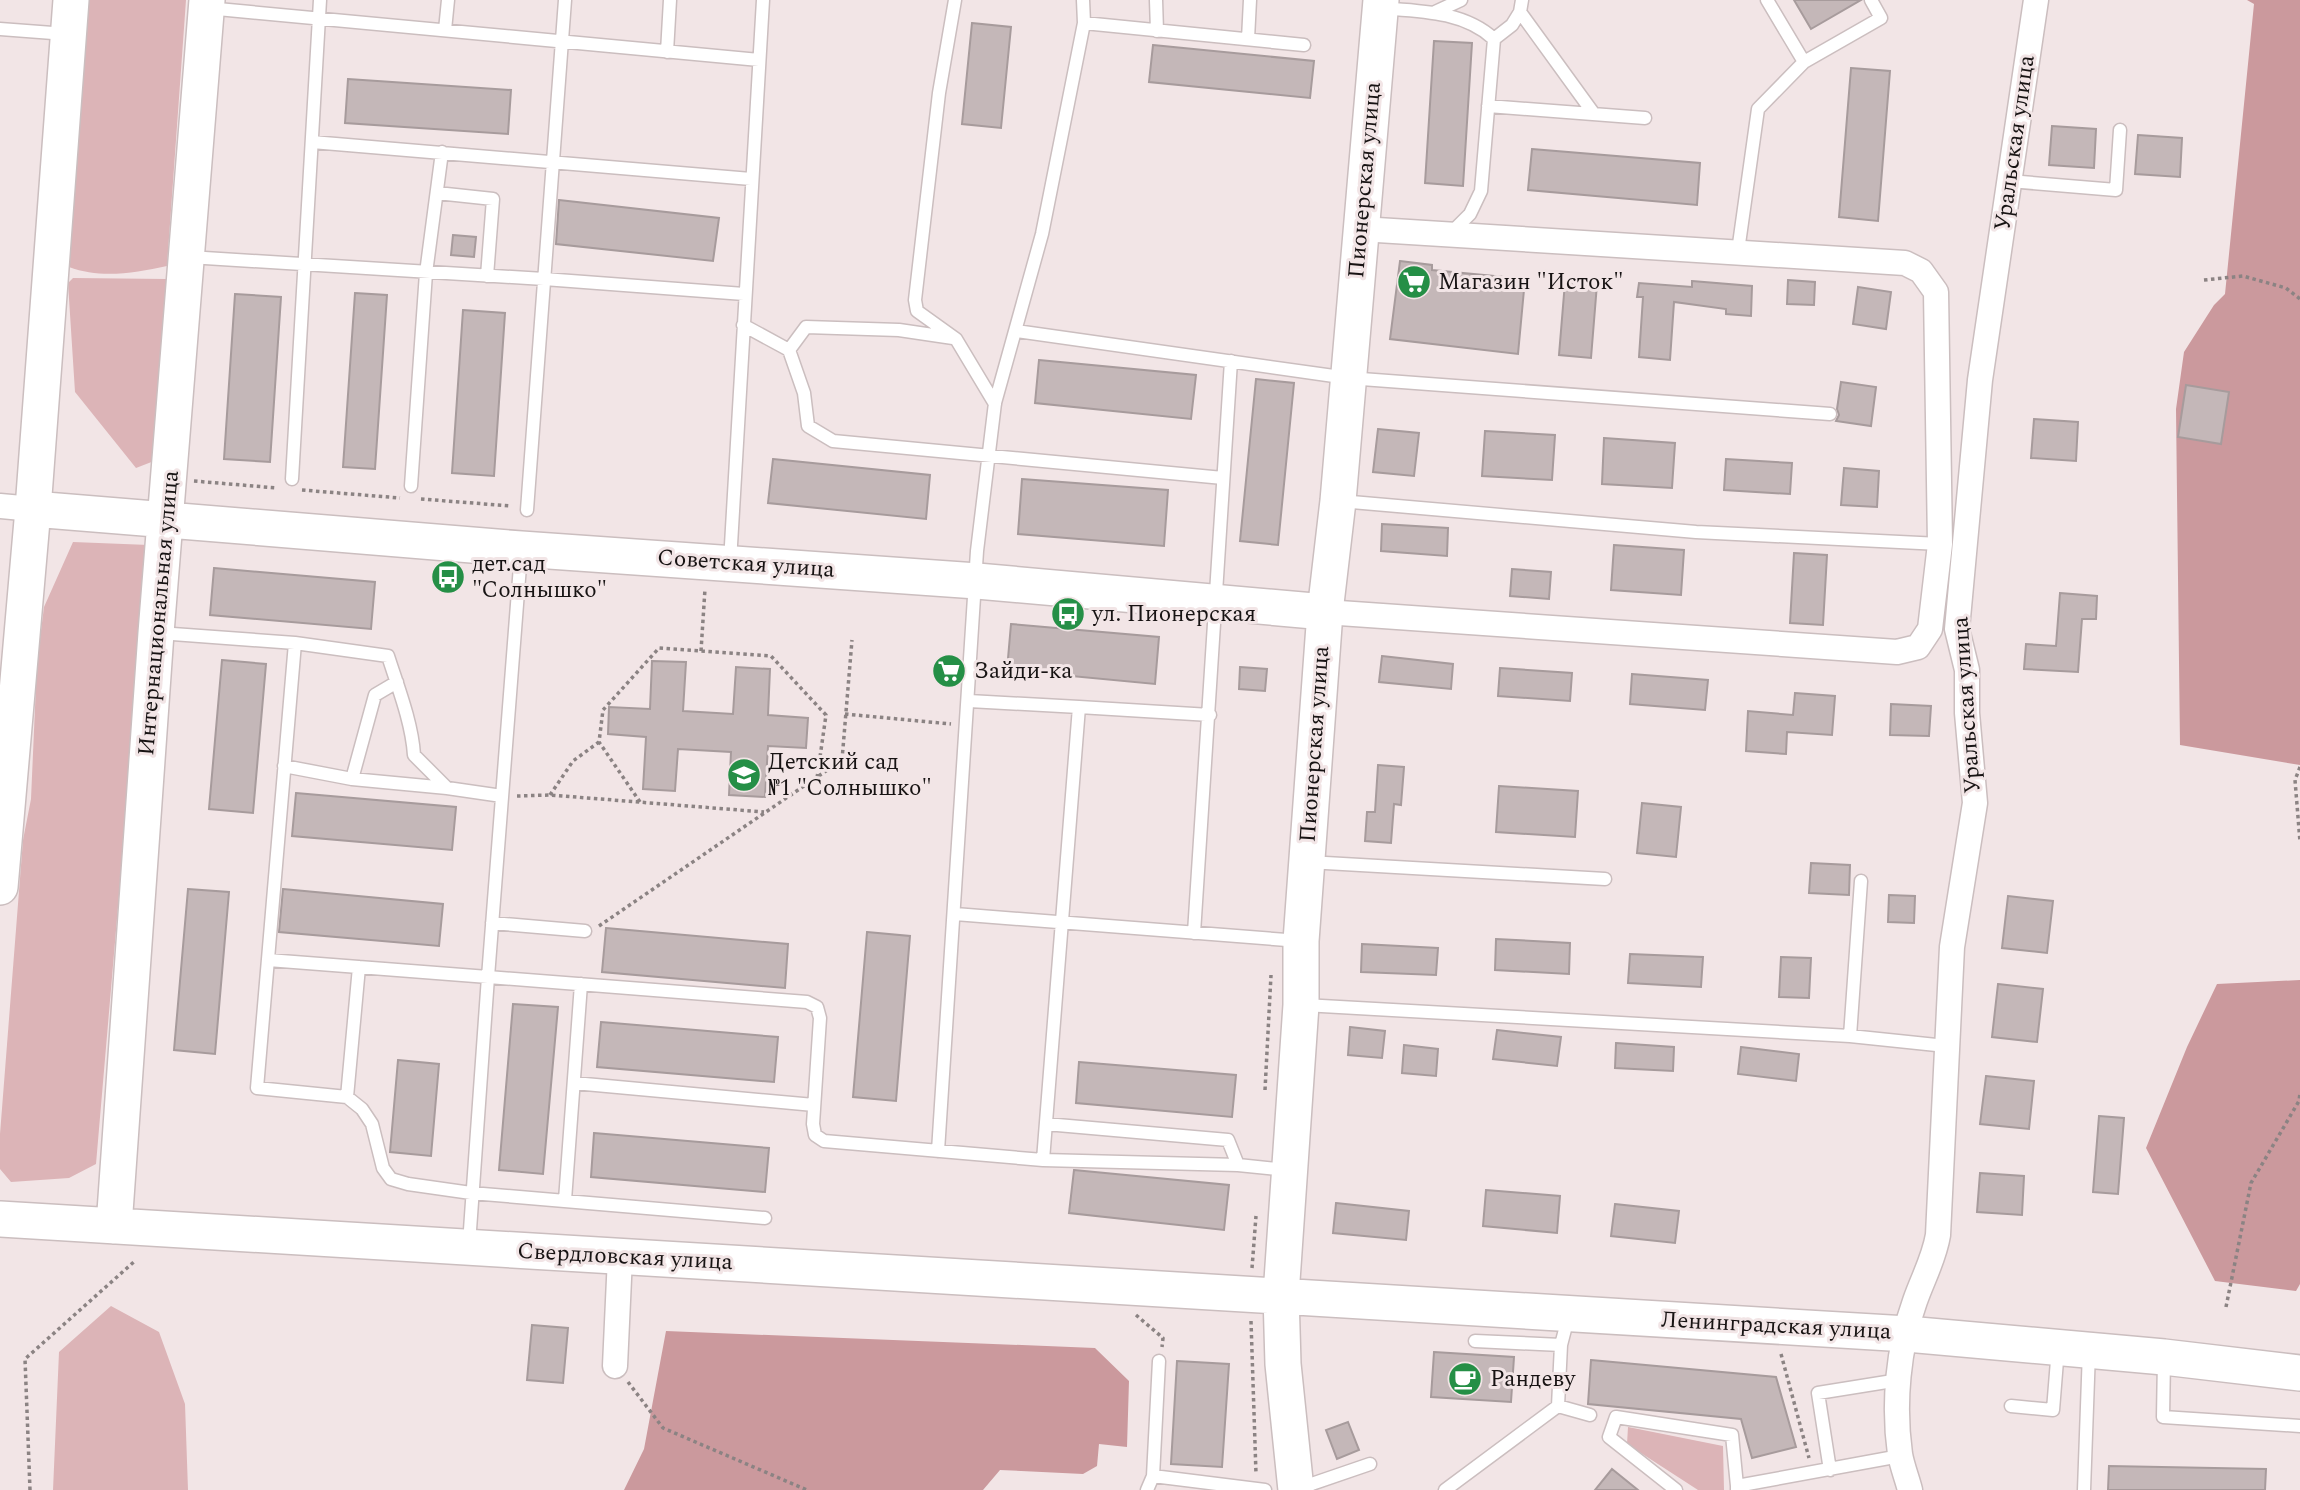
<svg xmlns="http://www.w3.org/2000/svg" width="2300" height="1490" font-family="Spectral,serif">
<style>
.green{fill:#dcb4b7}
.forest{fill:#cb999d}
.building{fill:#c4b7b8;stroke:#a79b9c;stroke-width:2}
.lines{fill:none;stroke-linecap:round;stroke-linejoin:round}
.lane-casing{stroke:#cbbebf;stroke-width:15}
.street-casing{stroke:#cbbebf;stroke-width:27}
.secondary-casing{stroke:#cbbebf;stroke-width:38}
.path{stroke:#8b8383;stroke-width:3.5;stroke-dasharray:3.5 3.5;stroke-linecap:butt}
.lane{stroke:#fff;stroke-width:12}
.street{stroke:#fff;stroke-width:24}
.secondary{stroke:#fff;stroke-width:35}
.labels{text-anchor:middle;dominant-baseline:central;stroke-width:6;stroke-linejoin:round;paint-order:stroke}
.street-label{font-size:23px;fill:#171313;stroke:#f2e5e6}
.poi-label{font-size:23px;fill:#171313;stroke:#f2e5e6;text-anchor:start}
</style>
<rect width="100%" height="100%" fill="#f2e5e6"/>
<!-- green -->
<path class="green" d="M86,0H186L167,266C134,273 101,279 69,267Z
M73,278L167,279L154,461L136,468L75,392L68,283Z
M73,542L149,545L96,1164L69,1178L11,1182L0,1169V1134L23,840L31,799L37,662L44,607Z
M111,1306L159,1332L185,1404L188,1490H53L59,1352Z
M1628,1427L1723,1446L1724,1490H1698L1627,1444Z"/>
<!-- forest -->
<path class="forest" d="M2247,0H2300V765L2180,745L2176,409L2184,352L2214,305L2225,294L2254,4Z
M2300,980V1284L2296,1291L2215,1281L2146,1148L2187,1047L2217,984Z
M666,1331L1095,1348L1129,1381L1127,1447L1099,1444L1097,1466L1083,1474L1000,1470L983,1490H624L644,1449Z"/>
<!-- building -->
<path class="building" d="M1794,0H1861L1811,29Z
M972,23L1011,27L1001,128L962,124Z
M1434,41L1472,43L1463,186L1425,183Z
M1153,45L1314,61L1310,98L1149,82Z
M1851,68L1890,71L1878,221L1839,217Z
M348,79L511,90L508,134L345,123Z
M2052,126L2096,129L2094,168L2049,165Z
M2138,135L2182,138L2180,177L2135,174Z
M1532,149L1700,163L1697,205L1528,190Z
M559,200L719,218L713,261L556,244Z
M453,235L476,237L474,257L451,255Z
M1400,261L1432,265V270L1525,279L1518,354L1390,339Z
M1788,280L1815,282L1814,305L1787,304Z
M1692,281L1752,286L1751,316L1726,314V309L1674,302L1670,360L1639,357L1643,297H1637L1639,283L1692,287Z
M1565,282L1597,284L1591,358L1559,355Z
M1858,287L1891,292L1886,329L1853,324Z
M355,293L387,295L375,469L343,467Z
M235,294L281,297L270,462L224,459Z
M463,310L505,313L494,476L452,473Z
M1039,360L1196,375L1191,419L1035,403Z
M1256,379L1294,383L1278,545L1240,541Z
M1841,382L1876,387L1871,426L1836,421L1839,415L1837,409Z
M2186,385L2229,392L2221,444L2178,437Z
M2034,419L2078,422L2076,461L2031,458Z
M1378,429L1419,433L1414,476L1373,472Z
M1485,431L1555,435L1552,480L1482,476Z
M1604,438L1675,443L1672,488L1602,484Z
M773,459L930,475L926,519L768,503Z
M1726,459L1792,463L1790,494L1724,490Z
M1844,468L1879,471L1877,507L1841,505Z
M1022,479L1168,490L1164,546L1018,534Z
M1382,524L1448,528L1447,556L1381,551Z
M1614,545L1684,550L1681,595L1611,590Z
M1794,553L1827,555L1823,625L1790,623Z
M214,568L375,582L371,629L210,615Z
M1512,569L1551,572L1549,599L1510,596Z
M2060,593L2097,596L2096,619H2082L2078,672L2024,669L2026,644L2056,646Z
M1011,624L1159,637L1155,684L1007,670Z
M1382,656L1453,664L1451,689L1379,682Z
M222,660L266,664L253,813L209,809Z
M652,661L686,662L683,711L733,714L736,667L770,669L768,715L808,718L806,748L768,746L765,797L729,795L731,752L678,749L675,791L643,789L646,737L608,734L609,707L650,709Z
M1240,667L1267,669L1265,691L1239,689Z
M1500,668L1572,673L1570,701L1498,696Z
M1632,674L1708,680L1705,710L1630,704Z
M1795,693L1835,696L1832,735L1787,732L1786,754L1746,751L1748,711L1793,715Z
M1891,704L1931,706L1929,736L1890,735Z
M1378,765L1404,767L1401,805L1394,804L1391,843L1365,841L1367,812H1375Z
M1499,786L1578,791L1575,837L1496,832Z
M296,793L456,807L452,850L292,836Z
M1642,803L1681,807L1676,857L1637,853Z
M1811,863L1850,865L1849,895L1809,893Z
M188,889L229,892L215,1054L174,1050Z
M283,889L443,904L439,946L279,932Z
M1889,895L1915,896L1914,923L1888,922Z
M2008,896L2053,901L2047,953L2002,948Z
M606,928L788,944L785,988L602,972Z
M867,932L910,936L896,1101L853,1097Z
M1496,939L1570,943L1569,974L1495,970Z
M1362,944L1438,948L1436,975L1361,972Z
M1630,954L1703,957L1701,987L1628,983Z
M1781,957L1811,958L1809,998L1779,997Z
M1998,984L2043,989L2037,1042L1992,1037Z
M513,1004L558,1007L543,1174L499,1170Z
M601,1022L778,1037L774,1082L597,1067Z
M1350,1027L1385,1031L1382,1058L1348,1055Z
M1497,1030L1561,1037L1557,1066L1493,1059Z
M1616,1043L1674,1047L1673,1071L1615,1068Z
M1404,1045L1438,1049L1436,1076L1402,1073Z
M1741,1047L1799,1054L1796,1081L1738,1074Z
M398,1060L439,1064L431,1156L390,1152Z
M1079,1062L1236,1075L1232,1117L1076,1103Z
M1986,1076L2034,1081L2029,1129L1980,1124Z
M2099,1116L2124,1118L2118,1194L2093,1192Z
M594,1133L769,1148L765,1192L591,1177Z
M1074,1170L1229,1185L1224,1230L1069,1213Z
M1980,1173L2024,1176L2022,1215L1977,1212Z
M1486,1190L1560,1196L1557,1233L1483,1226Z
M1336,1203L1409,1211L1406,1240L1333,1233Z
M1615,1204L1679,1211L1675,1243L1611,1236Z
M532,1325L568,1328L563,1383L527,1380Z
M1434,1352L1514,1357L1511,1402L1431,1397Z
M1591,1360L1776,1377L1796,1447L1752,1458L1741,1419L1588,1404Z
M1177,1361L1229,1364L1222,1467L1171,1464Z
M1348,1422L1359,1450L1337,1459L1326,1430Z
M2109,1466L2266,1469L2265,1490H2108Z
M1612,1469L1638,1490H1595Z"/>
<g class="lines">
<!-- lane casing -->
<g class="lane-casing">
<path id="lane" d="M955,0L939,93L915,300L917,311L956,339L995,404
M1156,0L1157,31
M1522,0L1520,12L1594,114
M207,8L759,60
M1381,8C1419,11 1464,11 1494,39L1481,191L1470,214L1451,233
M1433,13L1461,0
M1084,23L1304,45
M0,29L66,34
M445,30L448,0
M1248,39L1250,0
M1494,39L1512,25L1520,12
M667,52L670,0
M1804,62L1881,18L1871,0
M1488,106L1645,118
M312,142L751,179
M2009,181L2116,190L2120,130
M437,193L493,199L487,276
M1738,251L1758,109L1804,62L1767,0
M189,257L544,279L744,294
M743,325L789,350L804,393L808,426L833,441L1223,478
M1016,331L1348,378L1830,414
M789,350L806,327L899,330L953,338
M292,479L320,0
M411,486L426,273L442,152
M1340,501L1696,532L1940,544
M527,510L565,0
M521,553L488,977L807,1002L817,1007L820,1018L813,1124L815,1135L824,1141L1043,1160L1238,1165L1287,1170
M730,562L763,0
M159,633L295,643
M969,701L1079,707L1043,1160
M1079,707L1210,715
M284,766L352,779L447,788
M352,779L375,695L397,682
M502,796L447,788L414,755C412,723 398,687 388,656L295,643L257,1088L347,1097L362,1109L372,1124L383,1168L391,1179L408,1184L471,1193L765,1218
M1308,862L1605,879
M955,914L1300,941
M492,923L585,931
M1194,933L1231,361
M268,960L488,977L469,1244
M1304,1005L1850,1036L1946,1046
M1850,1036L1861,881
M574,1083L814,1105
M347,1097L359,967
M1046,1124L1228,1140L1238,1165
M938,1151L977,551L995,403L1042,234L1084,23L1083,0
M565,1200L581,984
M1569,1314L1561,1345L1558,1406L1590,1415
M1475,1341L1561,1345
M2164,1359L2163,1417L2300,1426
M2011,1406L2053,1410L2058,1348
M1830,1470L1818,1393L1899,1380
M1153,1476L1159,1361
M1297,1489L1370,1464
M1147,1490L1153,1476L1265,1490
M1445,1490L1558,1406
M1676,1490L1609,1437L1616,1417L1732,1435L1737,1486
M1737,1490V1486L1900,1456
M2084,1490L2089,1351"/>
</g>
<!-- street casing -->
<g class="street-casing">
<path id="street" d="M0,506L33,509
M1325,612L1897,652L1918,647L1930,629L1940,544L1936,292L1921,271L1905,263L1361,229
M615,1366L620,1257
M1910,1490C1907,1478 1902,1466 1900,1454C1893,1404 1898,1348 1915,1301C1923,1278 1934,1259 1938,1235L1952,947L1975,803L1967,713V670L1957,629L1980,380L2036,0"/>
</g>
<!-- secondary casing -->
<g class="secondary-casing">
<path id="secondary" d="M33,509L521,549L977,581L1325,612
M0,887L33,509L71,0
M0,1219L1907,1334L2164,1357L2300,1373
M114,1226L156,633L207,0
M1296,1490L1283,1364L1281,1295L1301,1005V941L1325,612L1338,501L1381,0"/>
</g>
<!-- path -->
<path class="path" d="M2204,280L2243,276L2286,288L2300,299
M194,481L277,488
M302,490L400,498
M421,499L511,506
M701,651L705,589
M845,714L951,724
M2300,767L2295,780L2300,842
M550,795L573,761L599,742
M517,796L550,795L764,812
M640,802L599,742L603,710L659,648L771,656L826,715L817,778
M599,926L842,760L852,640
M1265,1090L1271,975
M1252,1268L1256,1216
M2226,1307L2251,1183L2299,1101L2300,1093
M1136,1315L1163,1338L1162,1347
M1251,1321L1256,1474
M1781,1354L1809,1458
M628,1382L663,1428L807,1490
M30,1490L25,1359L136,1260"/>
<!-- lane -->
<use href="#lane" class="lane"/>
<!-- street -->
<use href="#street" class="street"/>
<!-- secondary -->
<use href="#secondary" class="secondary"/>
</g>
<!-- icons -->
<defs>
<g id="supermarket-disc" transform="scale(1.75)"><circle r="9.5" fill="#258f46" stroke="#f2e5e6"/><path d="M-6-5.5h2.5l.6 2H6L4.5 2H-2.5L-4.4-4H-6ZM-1.5 3.2a1.3 1.3 0 1 0 .1 0ZM3 3.2a1.3 1.3 0 1 0 .1 0Z" fill="#fff"/></g>
<g id="bus-disc" transform="scale(1.75)"><circle r="9.5" fill="#258f46" stroke="#f2e5e6"/><path d="M-5-6H5V4H4V6H2V4H-2V6H-4V4H-5ZM-3.5-4V0h7V-4ZM-3.5 1.2v1.5H-2V1.2ZM2 1.2v1.5H3.5V1.2Z" fill="#fff"/></g>
<g id="school-disc" transform="scale(1.75)"><circle r="9.5" fill="#258f46" stroke="#f2e5e6"/><path d="M0-5L7-2L0 1L-7-2ZM-4 1L0 2.5L4 1V4Q0 6-4 4Z" fill="#fff"/></g>
<g id="cafe-disc" transform="scale(1.75)"><circle r="9.5" fill="#258f46" stroke="#f2e5e6"/><path d="M-5.5-4.5H6V0H3Q3 3.5 0 3.5H-2.5Q-5.5 3.5-5.5 0ZM3-3.2v2h1.7v-2ZM-6 4.5H4V6H-6Z" fill="#fff"/></g>
</defs>
<g fill-rule="evenodd">
<use href="#supermarket-disc" x="1414" y="282"/>
<use href="#bus-disc" x="448" y="577"/>
<use href="#bus-disc" x="1068" y="614"/>
<use href="#supermarket-disc" x="949" y="671"/>
<use href="#school-disc" x="744" y="775"/>
<use href="#cafe-disc" x="1465" y="1379"/>
</g>
<g class="labels">
<!-- street labels -->
<g class="street-label">
<text transform="translate(2015 143) rotate(-82)">Уральская улица</text>
<text transform="translate(1365 180) rotate(-85)">Пионерская улица</text>
<text transform="translate(746 564) rotate(4)">Советская улица</text>
<text transform="translate(159 613) rotate(-85)">Интернациональная улица</text>
<text transform="translate(1967 705) rotate(-94)">Уральская улица</text>
<text transform="translate(1315 744) rotate(-86)">Пионерская улица</text>
<text transform="translate(625 1257) rotate(3)">Свердловская улица</text>
<text transform="translate(1776 1326) rotate(3)">Ленинградская улица</text>
</g>
<!-- poi labels -->
<g class="poi-label">
<text x="1438" y="282">Магазин "Исток"</text>
<text x="472" y="564">дет.сад<tspan x="472" dy="26">"Солнышко"</tspan></text>
<text x="1092" y="614">ул. Пионерская</text>
<text x="974" y="671">Зайди-ка</text>
<text x="768" y="762">Детский сад<tspan x="768" dy="26">№1 "Солнышко"</tspan></text>
<text x="1490" y="1379">Рандеву</text>
</g>
</g>
</svg>
